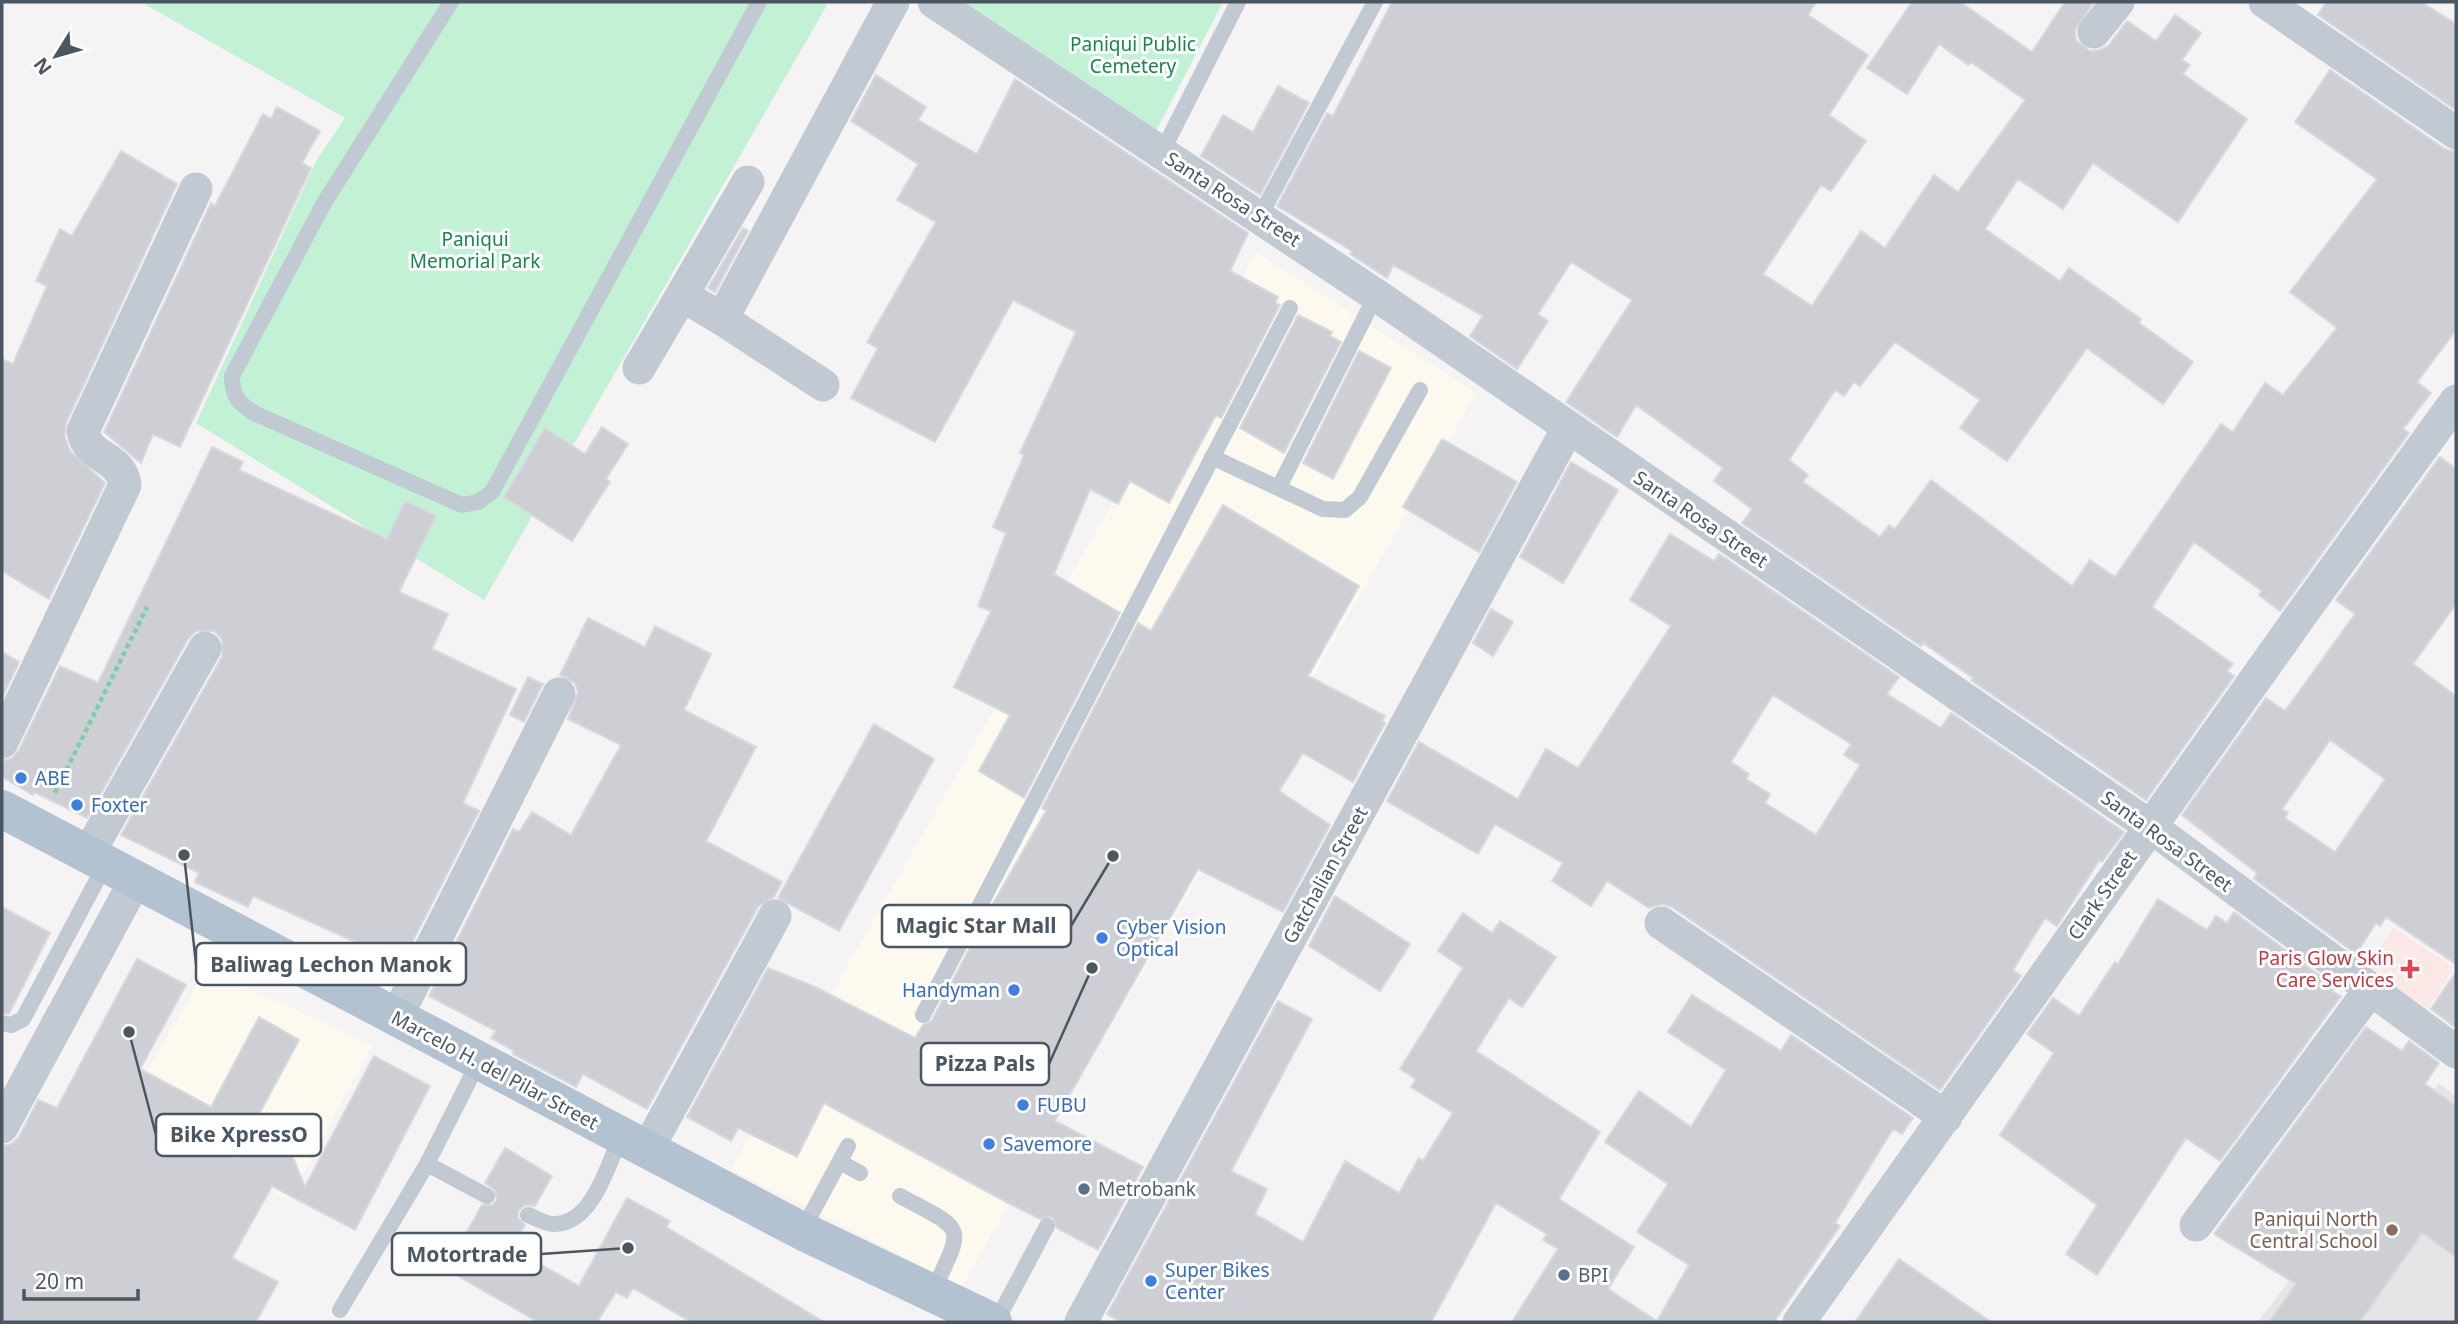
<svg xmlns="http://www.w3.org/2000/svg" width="2458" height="1324" font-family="'Noto Sans',sans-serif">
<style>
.commercial{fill:#fdf9ef}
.education{fill:#e6e4e5}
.medical{fill:#fce8e6}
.green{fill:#c3f1d5}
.building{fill:#cdcfd5;stroke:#d7d9de;stroke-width:2;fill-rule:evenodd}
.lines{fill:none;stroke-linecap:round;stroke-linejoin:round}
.path{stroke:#7ad0a6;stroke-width:4.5;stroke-dasharray:5 3.5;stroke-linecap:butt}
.lane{stroke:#c1cad2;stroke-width:16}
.street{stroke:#c1cad2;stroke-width:33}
.primary{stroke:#b3c2d1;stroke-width:38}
.shop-dot{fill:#3f7fe0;stroke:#fff;stroke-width:2.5}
.health-dot{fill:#e0444e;stroke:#fff;stroke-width:2.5}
.service-dot{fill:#5c6f8a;stroke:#fff;stroke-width:2.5}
.education-dot{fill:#8d6e63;stroke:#fff;stroke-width:2.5}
.labels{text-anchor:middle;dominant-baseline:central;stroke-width:6;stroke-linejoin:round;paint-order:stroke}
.park-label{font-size:19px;fill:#17864f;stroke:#fff}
.street-label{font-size:19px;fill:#4a5661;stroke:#fff}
.shop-label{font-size:19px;fill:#366cbe;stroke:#fff;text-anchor:start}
.health-label{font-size:19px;fill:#be3a42;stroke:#fff;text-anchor:end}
.service-label{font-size:19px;fill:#4e5e75;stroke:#fff;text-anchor:start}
.education-label{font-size:19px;fill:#785e54;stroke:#fff;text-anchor:end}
.leader{fill:none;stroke:#4a5661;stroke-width:2.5}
.callout-dot{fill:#4a5661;stroke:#fff;stroke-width:2.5}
.callout{fill:#fff;stroke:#4a5661;stroke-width:2.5}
.callout-label{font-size:21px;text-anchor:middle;font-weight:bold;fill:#4a5661}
</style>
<rect width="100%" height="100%" fill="#f5f3f3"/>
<!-- commercial -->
<path class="commercial" d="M1256,252L1476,393L962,1286L731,1169Z
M207,969L372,1045L289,1200L121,1115Z"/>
<!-- education -->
<path class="education" d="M2439,1083L2456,1097V1322H2258Z"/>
<!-- medical -->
<path class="medical" d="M2393,928L2454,967L2428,1009L2366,970Z"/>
<!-- green -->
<path class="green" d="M141,2H822L827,5L484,600L196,423L316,161L345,118Z
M945,2H1223L1155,133Z"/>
<!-- building -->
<path class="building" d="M1392,2H1816L1808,15L1868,55L1829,115L1866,141L1831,191L1821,185L1763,274L1812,306L1861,231L1885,248L1934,175L1958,192L2025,100L1971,62L1968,65L1939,44L1907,94L1867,68L1912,2H1960L2032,52L2065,2H2094L2075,30L2076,40L2090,51L2100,50L2109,45L2127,21L2156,41L2175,15L2201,33L2182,60L2190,65L2183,74L2247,119L2178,222L2093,163L2063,209L2018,179L1985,229L2060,281L2069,268L2141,319L2139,323L2193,362L2163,404L2087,348L2007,461L1960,428L1980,400L1895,342L1860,386L1854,382L1844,396L1835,390L1789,460L1808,475L1803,482L1880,537L1889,525L1895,529L1931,480L2072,586L2090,560L2115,577L2221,424L2233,432L2265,383L2283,395L2337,328L2290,292L2377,179L2295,122L2330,70L2445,149L2456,152V330L2417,382L2431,393L2403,429L2409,433L2280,611L2259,595L2262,591L2194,542L2152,607L2233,664L2227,671L2234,676L2146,800L1971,680L1973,678L1923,643L1921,646L1742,523L1752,509L1714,481L1723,468L1636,405L1617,437L1566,402L1632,300L1571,262L1538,314L1548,321L1517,369L1470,336L1483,316L1393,265L1387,278L1350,254L1352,251L1277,206L1327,113L1333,116Z
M2326,2H2421L2456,24V110L2318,15Z
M876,75L926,107L918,120L977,154L1015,79L1248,233L1230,271L1278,297L1275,303L1280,305L1221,418L1216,415L1169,503L1130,481L1118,504L1090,489L1054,574L1120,613L1024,798L979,771L1010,715L954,687L991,611L978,606L1006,533L993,527L1024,455L1020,453L1076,332L1013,300L935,442L851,398L878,348L867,342L936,222L897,200L918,164L851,121Z
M1278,86L1309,103L1260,195L1201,156L1223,115L1253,132Z
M277,107L320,131L302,163L311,168L180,447L153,434L141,463L104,432L211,203L215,206L263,114L271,119Z
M121,151L177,184L66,423L65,437L70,451L105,483L49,599L2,571V359L13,364L47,286L36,281L60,229L72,236Z
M743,228L748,231L715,292L708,288Z
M1298,315L1332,332L1330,336L1341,342L1284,453L1240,428Z
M1359,351L1391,368L1333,479L1303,463Z
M602,427L628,444L606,479L610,482L572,541L504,497L545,428L585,454Z
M1442,439L1517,482L1479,552L1403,507Z
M212,447L243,462L239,470L387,539L405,501L436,516L399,592L448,614L432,649L516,689L463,803L479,811L393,980L355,960L362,945L253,896L248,907L195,882L199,873L121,835L222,657V639L214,631H196L188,639L87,818L34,792L33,795L2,777V761L12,758L19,750L60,666L98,683Z
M2440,457L2456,469V604L2413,664L2456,696V964L2386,917L2380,926L2376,923L2356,954L2254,879L2257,873L2182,815L2266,698L2285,711L2355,614L2336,600ZM2330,740L2385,779L2335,852L2285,818L2288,813L2282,809Z
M1571,462L1618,490L1563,583L1520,557Z
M1223,505L1359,586L1308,676L1385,716L1382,721L1385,723L1353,782L1303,753L1279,791L1330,825L1283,912L1198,869L1055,1121L1143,1167L1098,1250L1057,1228L1052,1217L1040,1219L1008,1203L824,1103L797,1157L738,1128L731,1141L687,1117L768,968L815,987L915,1038L923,1025L932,1020L991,907L1046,811L1042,808L1138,623L1151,631Z
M1670,534L1714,561L1719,554L1899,677L1887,694L1941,728L1951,713L2124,832L2102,862L2099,861L2057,926L2045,918L2013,970L2021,976L1940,1090L1672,907L1662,904L1649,908L1607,881L1591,906L1552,881L1563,863L1495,824L1478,854L1387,801L1419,742L1518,799L1546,749L1578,768L1671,626L1630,600ZM1773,695L1851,744L1844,755L1860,765L1816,835L1765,803L1770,794L1746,779L1749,774L1731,762Z
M1491,609L1513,622L1493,656L1473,643Z
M588,618L645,647L655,626L711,654L684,710L756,747L706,841L782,882L774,897L758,907L647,1109L583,1074L576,1087L513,1054L514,1051L491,1038L496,1031L429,996L513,829L519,832L532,812L571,835L621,745L568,719L578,692L575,683L560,675Z
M2,652L19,662L2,698Z
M528,677L543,684L524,722L510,715Z
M874,724L934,759L839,931L778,898Z
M1335,896L1410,944L1380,991L1309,946Z
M2158,899L2207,930L2216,916L2227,923L2234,912L2335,987L2332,991L2341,996L2220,1161L2186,1138L2097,1275L2066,1254L2097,1205L2000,1135L2054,1053L2027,1034L2053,998L2079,1016L2115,962L2118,964Z
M2,907L50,933L9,1014L2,1013Z
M1463,913L1492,933L1500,921L1556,957L1522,1007L1509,998L1476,1051L1600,1132L1559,1199L1634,1247L1608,1289L1657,1321L1689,1265L1637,1232L1668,1184L1605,1142L1639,1091L1691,1127L1726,1070L1668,1032L1692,995L1781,1051L1791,1035L1913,1118L1902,1134L1893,1129L1835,1223L1840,1226L1774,1322H1512L1558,1249L1543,1240L1547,1234L1496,1203L1431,1322H1121L1107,1314L1278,1001L1312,1019L1231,1171L1267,1189L1255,1214L1303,1242L1345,1161L1399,1193L1419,1158L1423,1161L1453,1113L1411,1087L1416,1079L1400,1069L1463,968L1438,951Z
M137,959L186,985L140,1069L211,1107L259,1017L299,1040L236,1157L287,1143L305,1187L374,1056L430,1086L355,1230L272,1186L232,1258L278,1282L256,1322H2V1146L11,1144L19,1137L38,1100L57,1108Z
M2456,972V1028L2431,1009Z
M2366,1027L2402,1051L2409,1041L2439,1063L2425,1084L2456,1106V1257L2422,1233L2360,1322H2269L2296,1284L2214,1234Z
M505,1148L552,1176L535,1206L525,1205L518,1211V1218L525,1225L511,1248L579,1286L627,1198L670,1221L666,1227L824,1322H691L633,1288L627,1298L616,1292L597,1322H538L446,1269L482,1205H492L497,1200L495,1190L485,1183Z
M1899,1259L1991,1322H1855Z"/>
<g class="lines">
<!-- path -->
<path class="path" d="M55,793L147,607"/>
<!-- lane -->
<path class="lane" d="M451,2L324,203L232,376C232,397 239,404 256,414L462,505L478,502L492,492L759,2
M1162,152L1238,2
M1260,216L1375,2
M1212,457L1323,509L1345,510L1360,497L1420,390
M1279,487L1376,295
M923,1015L1290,308
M2,1023L11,1025L23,1019L105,865
M479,1061L427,1164L487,1196
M840,1162L860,1173
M900,1196C967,1232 965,1223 932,1293
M528,1215C535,1217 546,1225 554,1224C593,1224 608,1164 621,1136
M802,1231L848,1146
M340,1310L427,1164
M996,1322L1047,1226"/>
<!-- street -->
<path class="street" d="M934,2L1376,295L2151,827L2456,1052
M2265,2L2456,133
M2094,32L2118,2
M682,295L748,182
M639,368L682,295L722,319
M823,385L722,319L893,2
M2,742L125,485C122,456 87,459 83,431L196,189
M87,856L205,648
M1661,923L1946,1117
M396,1018L559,694
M2,1127L135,881
M647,1150L775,916
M2196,1225L2370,990
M1081,1322L1568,428
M1799,1322L2301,615L2456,401"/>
<!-- primary -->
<path class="primary" d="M2,809L802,1231L993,1322"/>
</g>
<!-- markers -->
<g class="shop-dot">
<circle cx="21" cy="778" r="7"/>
<circle cx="77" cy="805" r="7"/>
<circle cx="1102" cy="938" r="7"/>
<circle cx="1014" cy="990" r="7"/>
<circle cx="1023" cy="1105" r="7"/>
<circle cx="989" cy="1144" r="7"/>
<circle cx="1151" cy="1281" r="7"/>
</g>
<path class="health-dot" d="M2406.5 958.5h7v7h7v7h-7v7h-7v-7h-7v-7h7z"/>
<g class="service-dot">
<circle cx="1084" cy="1189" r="7"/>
<circle cx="1564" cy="1275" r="7"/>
</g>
<circle class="education-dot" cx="2392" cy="1230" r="7"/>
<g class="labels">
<!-- park labels -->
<g class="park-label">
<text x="1133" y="44">Paniqui Public<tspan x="1133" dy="22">Cemetery</tspan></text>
<text x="475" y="239">Paniqui<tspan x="475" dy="22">Memorial Park</tspan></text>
</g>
<!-- street labels -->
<g class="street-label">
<text transform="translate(1233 199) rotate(33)">Santa Rosa Street</text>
<text transform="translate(1701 519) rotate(34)">Santa Rosa Street</text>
<text transform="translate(2167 841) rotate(36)">Santa Rosa Street</text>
<text transform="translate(1325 875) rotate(-61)">Gatchalian Street</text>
<text transform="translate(2102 895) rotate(-55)">Clark Street</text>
<text transform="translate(495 1070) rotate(28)">Marcelo H. del Pilar Street</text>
</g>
<!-- shop labels -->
<g class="shop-label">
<text x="35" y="778">ABE</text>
<text x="91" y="805">Foxter</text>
<text x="1116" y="927">Cyber Vision<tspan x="1116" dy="22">Optical</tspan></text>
<text x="1000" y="990" text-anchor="end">Handyman</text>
<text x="1037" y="1105">FUBU</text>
<text x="1003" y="1144">Savemore</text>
<text x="1165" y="1270">Super Bikes<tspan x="1165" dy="22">Center</tspan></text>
</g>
<!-- health labels -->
<g class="health-label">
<text x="2394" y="958">Paris Glow Skin<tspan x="2394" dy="22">Care Services</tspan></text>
</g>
<!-- service labels -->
<g class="service-label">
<text x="1098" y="1189">Metrobank</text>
<text x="1578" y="1275">BPI</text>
</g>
<!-- education labels -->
<g class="education-label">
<text x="2378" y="1219">Paniqui North<tspan x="2378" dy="22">Central School</tspan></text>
</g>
</g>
<!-- callouts -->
<path class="leader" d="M1113 856L1071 926M184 855L196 964M1092 968L1049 1064M129 1032L156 1135M628 1248L541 1254"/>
<g class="callout-dot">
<circle cx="1113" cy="856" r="7"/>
<circle cx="184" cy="855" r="7"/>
<circle cx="1092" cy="968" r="7"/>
<circle cx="129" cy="1032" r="7"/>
<circle cx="628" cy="1248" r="7"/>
</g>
<g class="callout">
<rect x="882" y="905" width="189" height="42" rx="7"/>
<rect x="196" y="943" width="270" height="42" rx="7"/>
<rect x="921" y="1043" width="128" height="42" rx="7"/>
<rect x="156" y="1114" width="165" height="42" rx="7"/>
<rect x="392" y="1233" width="149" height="42" rx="7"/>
</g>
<g class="callout-label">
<text x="976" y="933">Magic Star Mall</text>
<text x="331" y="972">Baliwag Lechon Manok</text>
<text x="985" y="1071">Pizza Pals</text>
<text x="239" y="1142">Bike XpressO</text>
<text x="467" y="1262">Motortrade</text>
</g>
<!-- border -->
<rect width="2458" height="1324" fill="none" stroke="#4a5661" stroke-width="7"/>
<!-- north arrow -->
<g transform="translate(56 56) rotate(233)" stroke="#ffffff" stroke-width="5" paint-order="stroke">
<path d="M0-5L12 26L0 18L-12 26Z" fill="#4a5661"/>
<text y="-10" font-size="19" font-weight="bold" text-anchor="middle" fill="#4a5661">N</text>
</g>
<!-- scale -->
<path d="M24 1289v10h114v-10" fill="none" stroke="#4a5661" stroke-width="3.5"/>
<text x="35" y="1289" font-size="21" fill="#4a5661" stroke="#ffffff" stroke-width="5" paint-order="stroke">20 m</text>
</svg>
